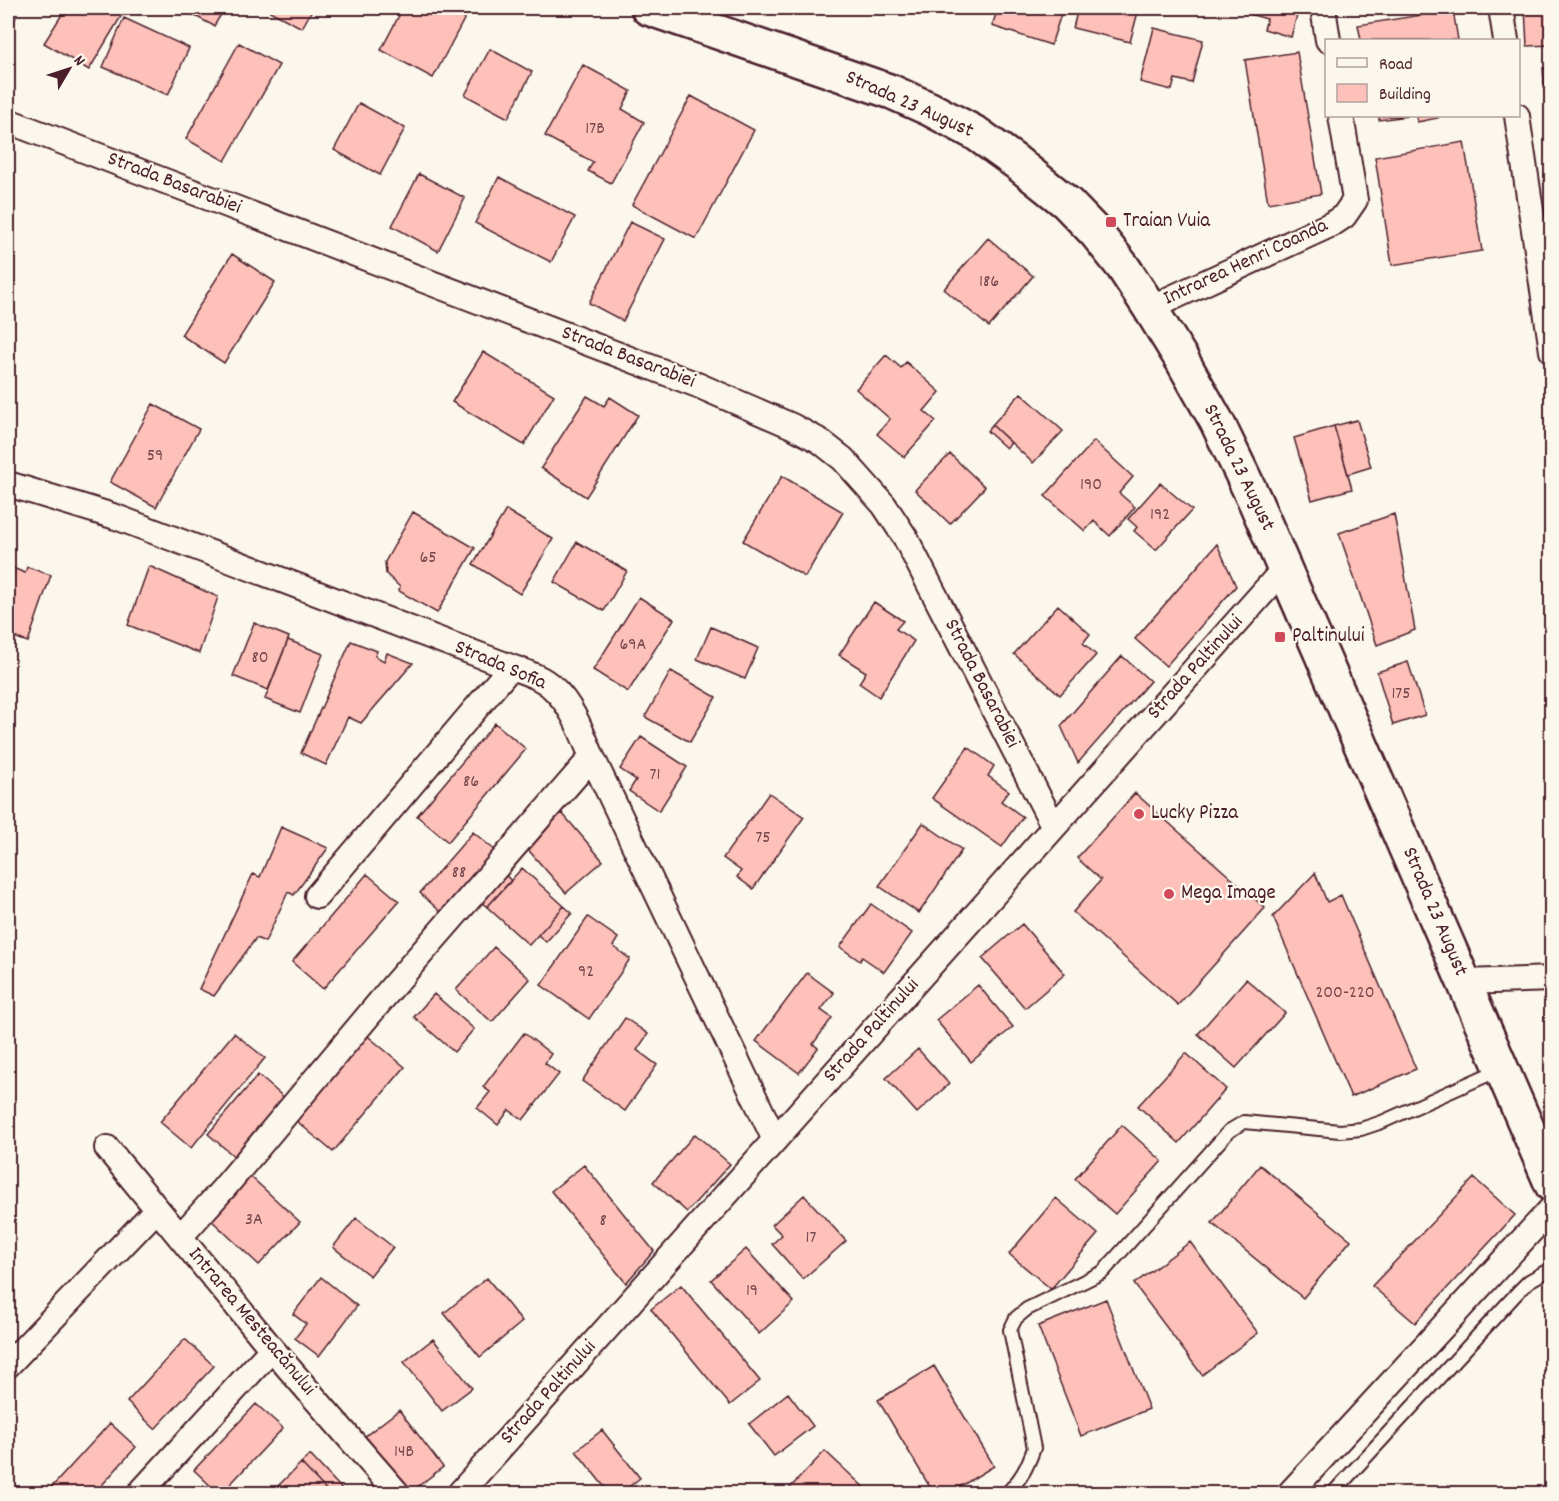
<svg xmlns="http://www.w3.org/2000/svg" width="1559" height="1501" font-family="Dekko,sans-serif">
<style>
.building{fill:#fdc1b9;stroke:#4a1f2b;stroke-width:1.5}
.lines{fill:none;stroke-linecap:round;stroke-linejoin:round}
.lane-casing{stroke:#4a1f2b;stroke-width:16}
.street-casing{stroke:#4a1f2b;stroke-width:28}
.secondary-casing{stroke:#4a1f2b;stroke-width:38}
.lane{stroke:#fbf7ec;stroke-width:12}
.street{stroke:#fbf7ec;stroke-width:24}
.secondary{stroke:#fbf7ec;stroke-width:33}
.poi-dot{fill:#d1495b;stroke:#fbf7ec;stroke-width:2}
.labels{text-anchor:middle;dominant-baseline:central;stroke-width:4.5;stroke-linejoin:round;paint-order:stroke}
.number-label{font-size:18px;fill:#77484e}
.street-label{font-size:21px;fill:#4a1f2b;stroke:#fbf7ec}
.poi-label{font-size:21px;fill:#4a1f2b;stroke:#fbf7ec;text-anchor:start}
</style>
<rect width="100%" height="100%" fill="#fbf7ec"/>
<filter id="ink" filterUnits="userSpaceOnUse"><feTurbulence type="fractalNoise" baseFrequency=".0167" numOctaves="2"/><feDisplacementMap in="SourceGraphic" scale="12" xChannelSelector="R" yChannelSelector="G"/><feConvolveMatrix kernelMatrix="1 2 1 2 8 2 1 2 1" color-interpolation-filters="sRGB"/></filter>
<g filter="url(#ink)">
<!-- building -->
<path class="building" d="M66,8H126L89,70L44,43Z
M180,8H225L214,26Z
M264,8H313L302,28Z
M403,8H470L433,78L381,50Z
M998,8H1063L1051,45L992,26Z
M1078,8H1139L1130,42L1073,28Z
M1228,8H1299L1291,37L1264,29L1267,19Z
M1525,8H1552V45L1527,46Z
M1453,10L1458,40H1361L1358,25Z
M8,13L16,17L8,33Z
M124,18L189,48L168,95L103,67Z
M1154,28L1203,40L1192,83L1175,79L1172,90L1140,82Z
M239,43L279,65L225,161L186,139Z
M490,49L532,72L508,118L465,95Z
M1297,52L1321,194L1268,203L1245,60Z
M583,65L631,91L622,109L644,122L611,183L588,171L593,162L545,136Z
M1543,68H1552V94H1545Z
M691,96L754,130L696,239L632,205Z
M359,103L405,128L380,175L334,150Z
M1379,116H1408L1379,120Z
M1416,116H1438V118L1417,122Z
M1464,142L1482,251L1392,265L1375,157Z
M419,174L465,198L438,251L392,226Z
M499,177L575,217L551,262L475,223Z
M630,222L665,239L623,321L589,303Z
M988,238L1033,276L989,327L944,289Z
M232,254L275,282L224,363L181,335Z
M483,352L554,395L524,445L452,402Z
M886,355L901,368L906,362L940,392L924,411L936,421L904,457L877,434L890,419L856,389Z
M1021,393L1063,431L1033,463L992,425Z
M587,396L604,406L610,397L638,415L586,497L541,468Z
M153,404L199,429L156,507L110,482Z
M1357,420L1371,467L1348,474L1334,426Z
M992,425L1011,443L1006,448L987,431Z
M1334,426L1352,489L1312,500L1294,438Z
M1094,441L1133,477L1119,493L1135,507L1110,536L1094,521L1085,531L1045,496Z
M950,454L985,487L950,524L915,490Z
M782,476L843,512L805,577L743,541Z
M1160,483L1192,510L1156,550L1134,531L1137,527L1128,519Z
M506,510L553,539L520,594L473,564Z
M413,512L475,548L437,613L399,591L400,587L386,574L385,562Z
M1394,514L1415,630L1377,645L1339,533Z
M577,542L627,571L604,611L554,582Z
M1217,544L1236,586L1166,666L1135,639Z
M8,566L25,573L27,567L51,575L28,642L8,635Z
M149,566L218,597L199,653L128,625Z
M639,597L674,619L628,692L593,670Z
M874,602L903,621L896,629L914,641L879,697L859,683L866,672L839,655Z
M1058,605L1090,634L1083,643L1096,655L1060,695L1014,654Z
M254,623L289,637L268,690L233,676Z
M711,627L758,648L745,679L697,659Z
M288,640L323,654L300,713L265,699Z
M351,641L377,651L375,656L384,661L387,653L413,663L361,723L348,717L326,765L301,753Z
M1122,656L1150,681L1078,763L1061,726Z
M1408,662L1425,715L1393,725L1377,672Z
M671,671L716,697L690,742L645,717Z
M495,723L526,749L448,842L417,816Z
M641,737L687,767L659,811L629,791L636,780L620,769Z
M968,747L994,766L988,776L1009,791L1001,801L1023,817L1002,847L932,798Z
M769,793L804,817L753,889L737,877L741,871L723,858Z
M1135,793L1265,908L1178,1005L1073,912L1101,880L1077,858Z
M562,813L603,861L566,893L524,845Z
M923,823L962,850L919,913L879,886Z
M281,827L328,848L294,895L288,892L265,942L256,938L214,996L199,989L253,874L260,877Z
M473,832L497,852L443,914L420,893Z
M522,868L564,906L529,945L487,907Z
M1315,873L1327,902L1341,895L1416,1069L1351,1097L1273,917Z
M367,874L399,901L323,989L292,962Z
M505,874L511,881L487,907L480,901Z
M871,904L912,933L884,972L862,957L860,961L840,947Z
M564,906L572,913L546,942L538,935Z
M588,917L618,938L613,946L630,959L589,1019L541,985Z
M1022,924L1065,974L1025,1008L982,958Z
M494,947L530,979L492,1022L456,990Z
M807,973L834,993L821,1010L832,1018L813,1044L818,1048L799,1073L756,1041Z
M1246,979L1285,1013L1236,1068L1198,1034Z
M978,985L1013,1027L971,1062L936,1020Z
M434,994L474,1029L454,1052L414,1017Z
M625,1018L648,1034L637,1050L657,1065L625,1111L582,1081Z
M234,1033L265,1058L191,1148L160,1122Z
M364,1033L405,1067L333,1152L293,1118Z
M524,1033L551,1054L545,1063L559,1074L523,1120L509,1110L498,1125L477,1108L490,1092L483,1087Z
M918,1049L949,1084L917,1113L886,1078Z
M1186,1053L1226,1089L1179,1143L1138,1106Z
M258,1075L287,1100L236,1158L208,1134Z
M1122,1125L1162,1161L1115,1214L1075,1179Z
M695,1134L730,1164L687,1212L653,1182Z
M584,1165L654,1251L626,1283L551,1191Z
M1260,1165L1351,1240L1303,1298L1212,1223Z
M249,1175L300,1222L259,1265L209,1218Z
M1474,1178L1515,1215L1415,1323L1372,1286Z
M804,1195L846,1241L803,1279L772,1244L782,1235L772,1225Z
M1056,1198L1098,1234L1051,1289L1009,1254Z
M356,1218L393,1247L370,1276L333,1247Z
M1190,1242L1258,1333L1202,1375L1134,1284Z
M746,1249L794,1302L759,1334L711,1280Z
M321,1277L357,1306L319,1356L295,1338L306,1324L293,1314Z
M487,1278L522,1322L480,1357L444,1313Z
M681,1285L760,1381L730,1405L651,1309Z
M1106,1299L1149,1409L1081,1436L1038,1326Z
M185,1339L214,1366L155,1429L127,1402Z
M433,1339L472,1388L442,1411L404,1362Z
M934,1366L994,1466L948,1494H934L878,1400Z
M788,1393L813,1426L774,1456L749,1424Z
M256,1404L283,1428L221,1494H219L194,1470Z
M399,1410L443,1467L408,1494L364,1437Z
M110,1423L136,1447L94,1494H57L51,1488Z
M602,1430L640,1478L620,1494H610L576,1451Z
M825,1451L871,1494H784Z
M310,1455L341,1488L336,1494H330L301,1463Z
M301,1463L330,1494H270Z
M177,1487L185,1494H171Z"/>
<g class="lines">
<!-- lane casing -->
<g class="lane-casing">
<path id="lane" d="M1006,1494C1021,1479 1027,1468 1034,1448L1010,1330L1016,1318L1027,1309L1103,1272L1229,1131L1244,1122L1340,1131L1361,1129L1382,1122L1501,1069
M1332,1494L1518,1292L1529,1281L1552,1268"/>
</g>
<!-- street casing -->
<g class="street-casing">
<path id="street" d="M1323,8L1328,40
M1501,8L1506,40
M1517,116L1552,351
M8,121L695,384L792,426L820,441L843,459L884,505L905,537L1054,827
M1150,308L1332,224L1344,216L1355,200L1341,116
M8,484L116,517L511,667C525,672 542,677 553,688C572,705 582,733 592,757L775,1140
M317,896L511,667
M1464,982L1552,979
M107,1148L272,1349L398,1494
M180,1237L224,1188L394,985L592,757
M8,1365L157,1209
M139,1494L272,1349
M459,1494L1285,568
M1289,1494L1552,1208"/>
</g>
<!-- secondary casing -->
<g class="secondary-casing">
<path id="secondary" d="M648,8L892,92L930,109L977,134L1016,162L1067,203L1096,233L1123,267L1150,308L1182,360L1217,422L1255,501L1552,1185"/>
</g>
<!-- lane -->
<use href="#lane" class="lane"/>
<!-- street -->
<use href="#street" class="street"/>
<!-- secondary -->
<use href="#secondary" class="secondary"/>
</g>
</g>
<!-- markers -->
<g class="poi-dot">
<rect x="1105" y="216" width="12" height="12" rx="3"/>
<rect x="1274" y="631" width="12" height="12" rx="3"/>
<circle cx="1139" cy="814" r="6"/>
<circle cx="1169" cy="894" r="6"/>
</g>
<g class="labels">
<!-- number labels -->
<g class="number-label">
<text x="595" y="129">17B</text>
<text x="989" y="282">186</text>
<text x="155" y="456">59</text>
<text x="1091" y="485">190</text>
<text x="1160" y="515">192</text>
<text x="428" y="558">65</text>
<text x="633" y="645">69A</text>
<text x="260" y="658">80</text>
<text x="1401" y="694">175</text>
<text x="655" y="775">71</text>
<text x="471" y="782">86</text>
<text x="763" y="838">75</text>
<text x="459" y="873">88</text>
<text x="586" y="972">92</text>
<text x="1345" y="993">200-220</text>
<text x="254" y="1220">3A</text>
<text x="603" y="1221">8</text>
<text x="811" y="1238">17</text>
<text x="752" y="1291">19</text>
<text x="404" y="1452">14B</text>
</g>
<!-- street labels -->
<g class="street-label">
<text transform="translate(909 105) rotate(24)">Strada 23 August</text>
<text transform="translate(174 184) rotate(21)">Strada Basarabiei</text>
<text transform="translate(1246 263) rotate(-25)">Intrarea Henri Coanda</text>
<text transform="translate(628 358) rotate(21)">Strada Basarabiei</text>
<text transform="translate(1238 468) rotate(64)">Strada 23 August</text>
<text transform="translate(500 666) rotate(23)">Strada Sofia</text>
<text transform="translate(1196 668) rotate(-48)">Strada Paltinului</text>
<text transform="translate(981 684) rotate(63)">Strada Basarabiei</text>
<text transform="translate(1434 912) rotate(67)">Strada 23 August</text>
<text transform="translate(872 1031) rotate(-48)">Strada Paltinului</text>
<text transform="translate(251 1322) rotate(50)">Intrarea Mesteacănului</text>
<text transform="translate(549 1393) rotate(-48)">Strada Paltinului</text>
</g>
<!-- poi labels -->
<g class="poi-label">
<text x="1123" y="222">Traian Vuia</text>
<text x="1292" y="637">Paltinului</text>
<text x="1151" y="814">Lucky Pizza</text>
<text x="1181" y="894">Mega Image</text>
</g>
</g>
<!-- margin -->
<rect width="1559" height="1501" fill="none" stroke="#fbf7ec" stroke-width="30"/>
<rect x="15" y="15" width="1529" height="1471" fill="none" stroke="#4a1f2b" stroke-width="2" filter="url(#ink)"/>
<!-- legend -->
<rect x="1325" y="39" width="195" height="78" fill="#fbf7ec" stroke="#b4a19f" stroke-width="1.5"/>
<rect x="1337" y="58" width="30" height="9" fill="#fbf7ec" stroke="#b4a19f" stroke-width="1.5"/>
<text x="1379" y="69" font-size="18" fill="#4a1f2b">Road</text>
<rect x="1337" y="84" width="30" height="18" fill="#fdc1b9" stroke="#b4a19f" stroke-width="1.5"/>
<text x="1379" y="99" font-size="18" fill="#4a1f2b">Building</text>
<!-- north arrow -->
<g transform="translate(69 69) rotate(51)" stroke="#fbf7ec" stroke-width="4.5" paint-order="stroke">
<path d="M0-4.5L10 22L0 15L-10 22Z" fill="#4a1f2b"/>
<text y="-9" font-size="16" font-weight="bold" text-anchor="middle" fill="#4a1f2b">N</text>
</g>
</svg>
